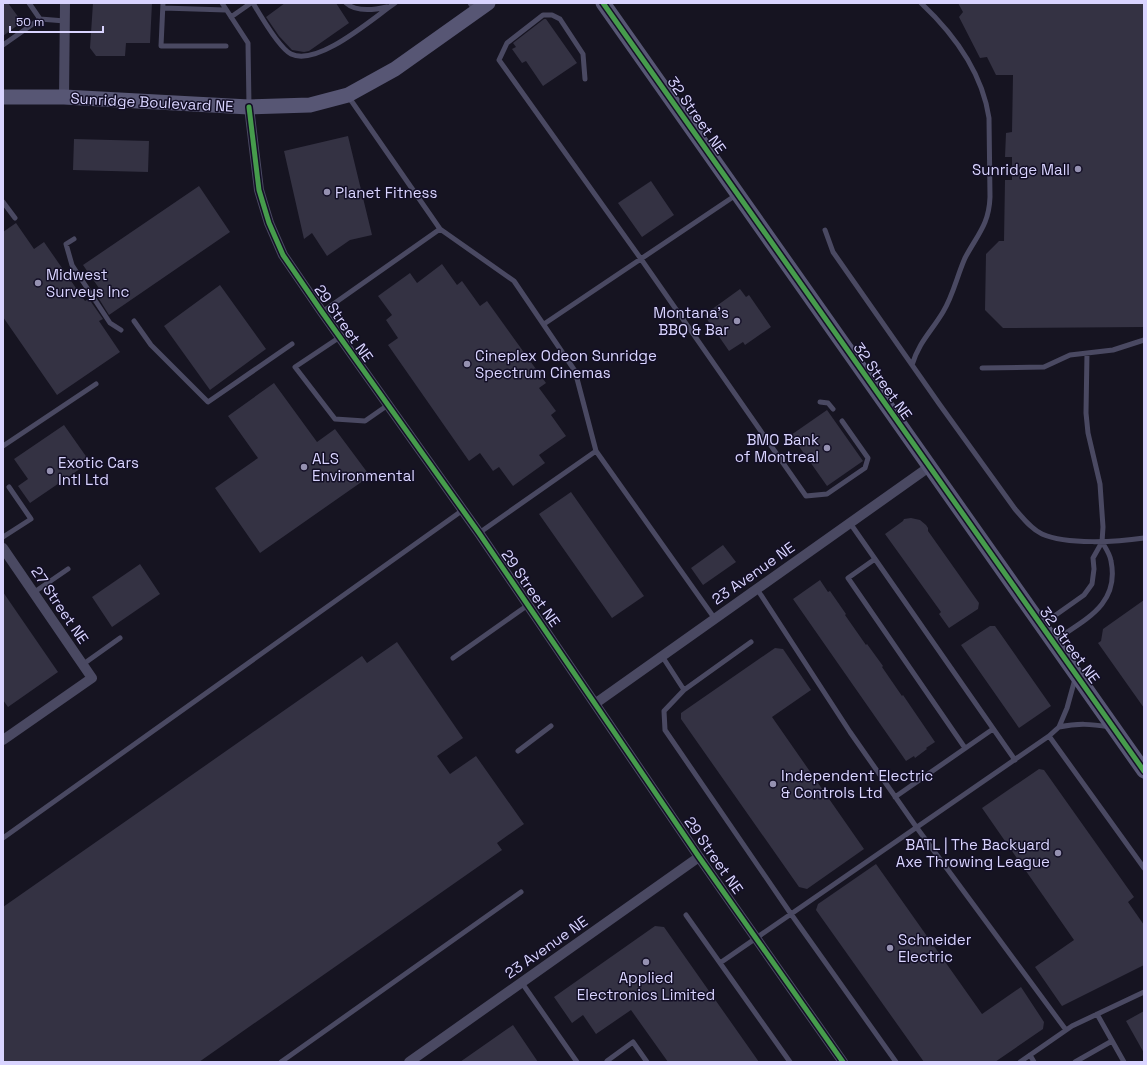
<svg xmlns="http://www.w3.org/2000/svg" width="1147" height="1065" font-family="'Space Grotesk',sans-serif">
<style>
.building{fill:#343243}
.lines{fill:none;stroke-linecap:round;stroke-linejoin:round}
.lane{stroke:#4a4962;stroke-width:5}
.street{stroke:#4a4962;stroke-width:10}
.secondary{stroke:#575674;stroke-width:15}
.cycleway-casing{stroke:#130f26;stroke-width:8}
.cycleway{stroke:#469c4c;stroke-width:5}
.poi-dot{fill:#9591b1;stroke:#130f26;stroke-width:1.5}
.labels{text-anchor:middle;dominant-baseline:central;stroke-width:3;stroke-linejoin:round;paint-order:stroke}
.street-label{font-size:15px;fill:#d9d4ff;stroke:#130f26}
.poi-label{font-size:15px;fill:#d9d4ff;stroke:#130f26;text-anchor:start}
</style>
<rect width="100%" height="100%" fill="#161421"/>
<!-- building -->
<path class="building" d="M3,3H8L22,22L3,36Z
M93,3H152L150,43H126L125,56H96L90,48Z
M285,3H336L349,23L309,51L304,52L292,50L279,36L266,17Z
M958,3H1144V327L1003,328L985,310L986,254L999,241H1004L1005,180H1012V157H1005L1006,133L1012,132L1013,75H996L987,57L980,58L959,17L963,12Z
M544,19H546L577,63L543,86L526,61L522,63L512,49L516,47L513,43Z
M348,136L372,235L350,240L327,256L312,233L304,239L284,151Z
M74,139L149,141L148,172L73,170Z
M651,181L674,215L642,237L618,203Z
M199,186L230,232L109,315L96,294L101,291L83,265Z
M16,223L34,249L44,242L85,301L89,299L103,319L99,321L120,352L57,395L3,317V232Z
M442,264L457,285L462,281L480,306L487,301L546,383L539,388L556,411L551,415L566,436L539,455L545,463L513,486L499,467L493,471L480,453L469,461L388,345L398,338L386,320L392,315L378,296L410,273L417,283Z
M220,285L266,349L210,390L164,326Z
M740,289L746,297L749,295L771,327L745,345L743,342L729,351L704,315Z
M274,383L317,442L335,429L370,476L260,553L215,488L258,458L228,416Z
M827,410L863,461L827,486L791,435Z
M64,425L90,462L30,503L18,486L28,479L14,459Z
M571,492L644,596L612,618L539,514Z
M911,518L920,520L926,525L928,528V531L979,603L978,609L949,628L939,614L941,612L885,534L903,521L904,519Z
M723,545L736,562L703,585L691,568Z
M140,564L160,594L112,627L92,597Z
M820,580L828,592L830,591L846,614L845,615L866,645L867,644L883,666L882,667L902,696L903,695L935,742L926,748L927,749L915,758L914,756L906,761L793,599Z
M3,592L58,672L8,707L3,700Z
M1144,600V708L1098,643L1101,641L1103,629Z
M990,626H995L1051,706L1019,728L961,645Z
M397,642L463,738L437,756L450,774L476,756L524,824L497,843L502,850L199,1062H3V907L362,656L367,663Z
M775,648L783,649L811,690L772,717L864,849L807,889L799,887L681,719V713Z
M1039,769L1044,770L1134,897L1128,902L1144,925V965L1062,1006L1035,967L1074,940L982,808Z
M876,864L982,1014L1021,987L1044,1022L1043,1029L995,1062H924L816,910L818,904Z
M655,926L664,927L759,1062H668L631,1010L596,1034L583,1015L572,1023L554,997Z
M1144,1011V1053L1126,1021Z
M513,1025L538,1062H460Z"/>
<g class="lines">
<!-- lane -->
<path class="lane" d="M163,3L161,46H226
M222,3L248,43L249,106
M253,3C260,15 280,49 291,54C318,67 373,18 395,3
M346,3C356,12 374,10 387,7
M470,3L475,11
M163,8L226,10
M231,17L251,3
M40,19L65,21
M3,45L40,19L29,3
M585,79L583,54L560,19L552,15H543L507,43L499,60L641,259L806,496L827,494L865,468L868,458L842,421
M3,202L15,218
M440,229L514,281L575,371L596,451
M825,230L833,252L940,405L1015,509C1023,518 1031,529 1042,534C1067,545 1117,542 1144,538
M74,239L66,244L72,265L110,323L121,330
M322,312L440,229L348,96
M134,321L151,345L208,402L292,344
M544,324L736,195
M340,337L295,367L335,419L365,421L388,405
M912,365C919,342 931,332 943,312C953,296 957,276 965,258C977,235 989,225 990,197L989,118C982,71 954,34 921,3
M982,368L1044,367L1070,355L1113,350L1144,340
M820,402L828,403L833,409
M3,446L96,384
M850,523L1015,760
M479,533L596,451L715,619
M3,537L31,519L9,487
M875,559L848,578L965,748
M757,589L850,732L917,828L1066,1030
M33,593L68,569
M1043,624L1084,595L1092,584L1094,569L1093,558L1102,542L1103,527L1100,484L1088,433L1086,413L1087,353
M1054,641C1084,620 1120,605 1111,561C1110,554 1105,547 1102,542
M662,656L684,690L664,711L665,730L791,914L896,1062
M453,658L528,605
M82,665L120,638
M684,690L751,642
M1059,727C1079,723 1090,724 1110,727
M1049,736L1144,868
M518,751L551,726
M895,797L993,729
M3,838L463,510
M686,915L720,963
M522,983L577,1062
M1097,1014L1124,1062
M1030,1055L1034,1062
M607,1061L633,1042L647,1062
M281,1062L521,892
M790,1062L720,963L1049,736L1059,727L1067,708L1075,679
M1020,1062L1072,1026L1144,992
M1075,1062L1112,1041"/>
<!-- street -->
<path class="street" d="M64,97L65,3
M249,107L259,190L269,223L283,255L322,312L479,533L699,857L843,1062
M3,548L92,678L3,740
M596,703L929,467
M409,1062L699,857"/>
<!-- secondary -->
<path class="secondary" d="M603,3L1144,771
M3,97H64L249,107L310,105L348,95L395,69L488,3"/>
<!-- cycleway casing -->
<g class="cycleway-casing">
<path id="cycleway" d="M603,3L1144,771
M249,107L259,190L269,223L283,255L322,312L479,533L699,857L843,1062"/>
</g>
<!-- cycleway -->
<use href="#cycleway" class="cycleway"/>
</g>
<!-- markers -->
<g class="poi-dot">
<circle cx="1078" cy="169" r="4"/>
<circle cx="327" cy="192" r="4"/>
<circle cx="38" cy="283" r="4"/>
<circle cx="737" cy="321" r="4"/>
<circle cx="467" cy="364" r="4"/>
<circle cx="827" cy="448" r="4"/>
<circle cx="304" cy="467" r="4"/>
<circle cx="50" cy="471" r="4"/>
<circle cx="773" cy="784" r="4"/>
<circle cx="1058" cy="853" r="4"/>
<circle cx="890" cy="948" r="4"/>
<circle cx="646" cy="962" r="4"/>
</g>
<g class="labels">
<!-- street labels -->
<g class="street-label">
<text transform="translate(152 102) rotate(3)">Sunridge Boulevard NE</text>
<text transform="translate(697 115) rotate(55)">32 Street NE</text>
<text transform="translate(344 323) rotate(55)">29 Street NE</text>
<text transform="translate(883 381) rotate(55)">32 Street NE</text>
<text transform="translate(753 573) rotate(-35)">23 Avenue NE</text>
<text transform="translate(531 588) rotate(55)">29 Street NE</text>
<text transform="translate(60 605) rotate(56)">27 Street NE</text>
<text transform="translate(1070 645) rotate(54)">32 Street NE</text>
<text transform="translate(714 855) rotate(55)">29 Street NE</text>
<text transform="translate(546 947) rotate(-35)">23 Avenue NE</text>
</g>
<!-- poi labels -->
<g class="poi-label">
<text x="1070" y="169" text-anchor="end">Sunridge Mall</text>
<text x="335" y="192">Planet Fitness</text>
<text x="46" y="274">Midwest<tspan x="46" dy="17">Surveys Inc</tspan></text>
<text x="729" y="312" text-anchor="end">Montana's<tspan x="729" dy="17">BBQ &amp; Bar</tspan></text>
<text x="475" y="355">Cineplex Odeon Sunridge<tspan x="475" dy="17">Spectrum Cinemas</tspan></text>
<text x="819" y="439" text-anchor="end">BMO Bank<tspan x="819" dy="17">of Montreal</tspan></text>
<text x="312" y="458">ALS<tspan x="312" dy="17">Environmental</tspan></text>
<text x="58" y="462">Exotic Cars<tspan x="58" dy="17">Intl Ltd</tspan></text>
<text x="781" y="775">Independent Electric<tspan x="781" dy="17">&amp; Controls Ltd</tspan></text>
<text x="1050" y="844" text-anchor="end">BATL | The Backyard<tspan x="1050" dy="17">Axe Throwing League</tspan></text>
<text x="898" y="939">Schneider<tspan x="898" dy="17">Electric</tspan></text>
<text x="646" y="977" text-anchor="middle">Applied<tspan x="646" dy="17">Electronics Limited</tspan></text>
</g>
</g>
<!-- border -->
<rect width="1147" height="1065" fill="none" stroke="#d9d4ff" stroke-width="8"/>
<!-- scale -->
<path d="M10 26v6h93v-6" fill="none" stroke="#d9d4ff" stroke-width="2"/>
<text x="16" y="26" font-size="12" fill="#d9d4ff" stroke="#130f26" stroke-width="3" paint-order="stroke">50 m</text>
</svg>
